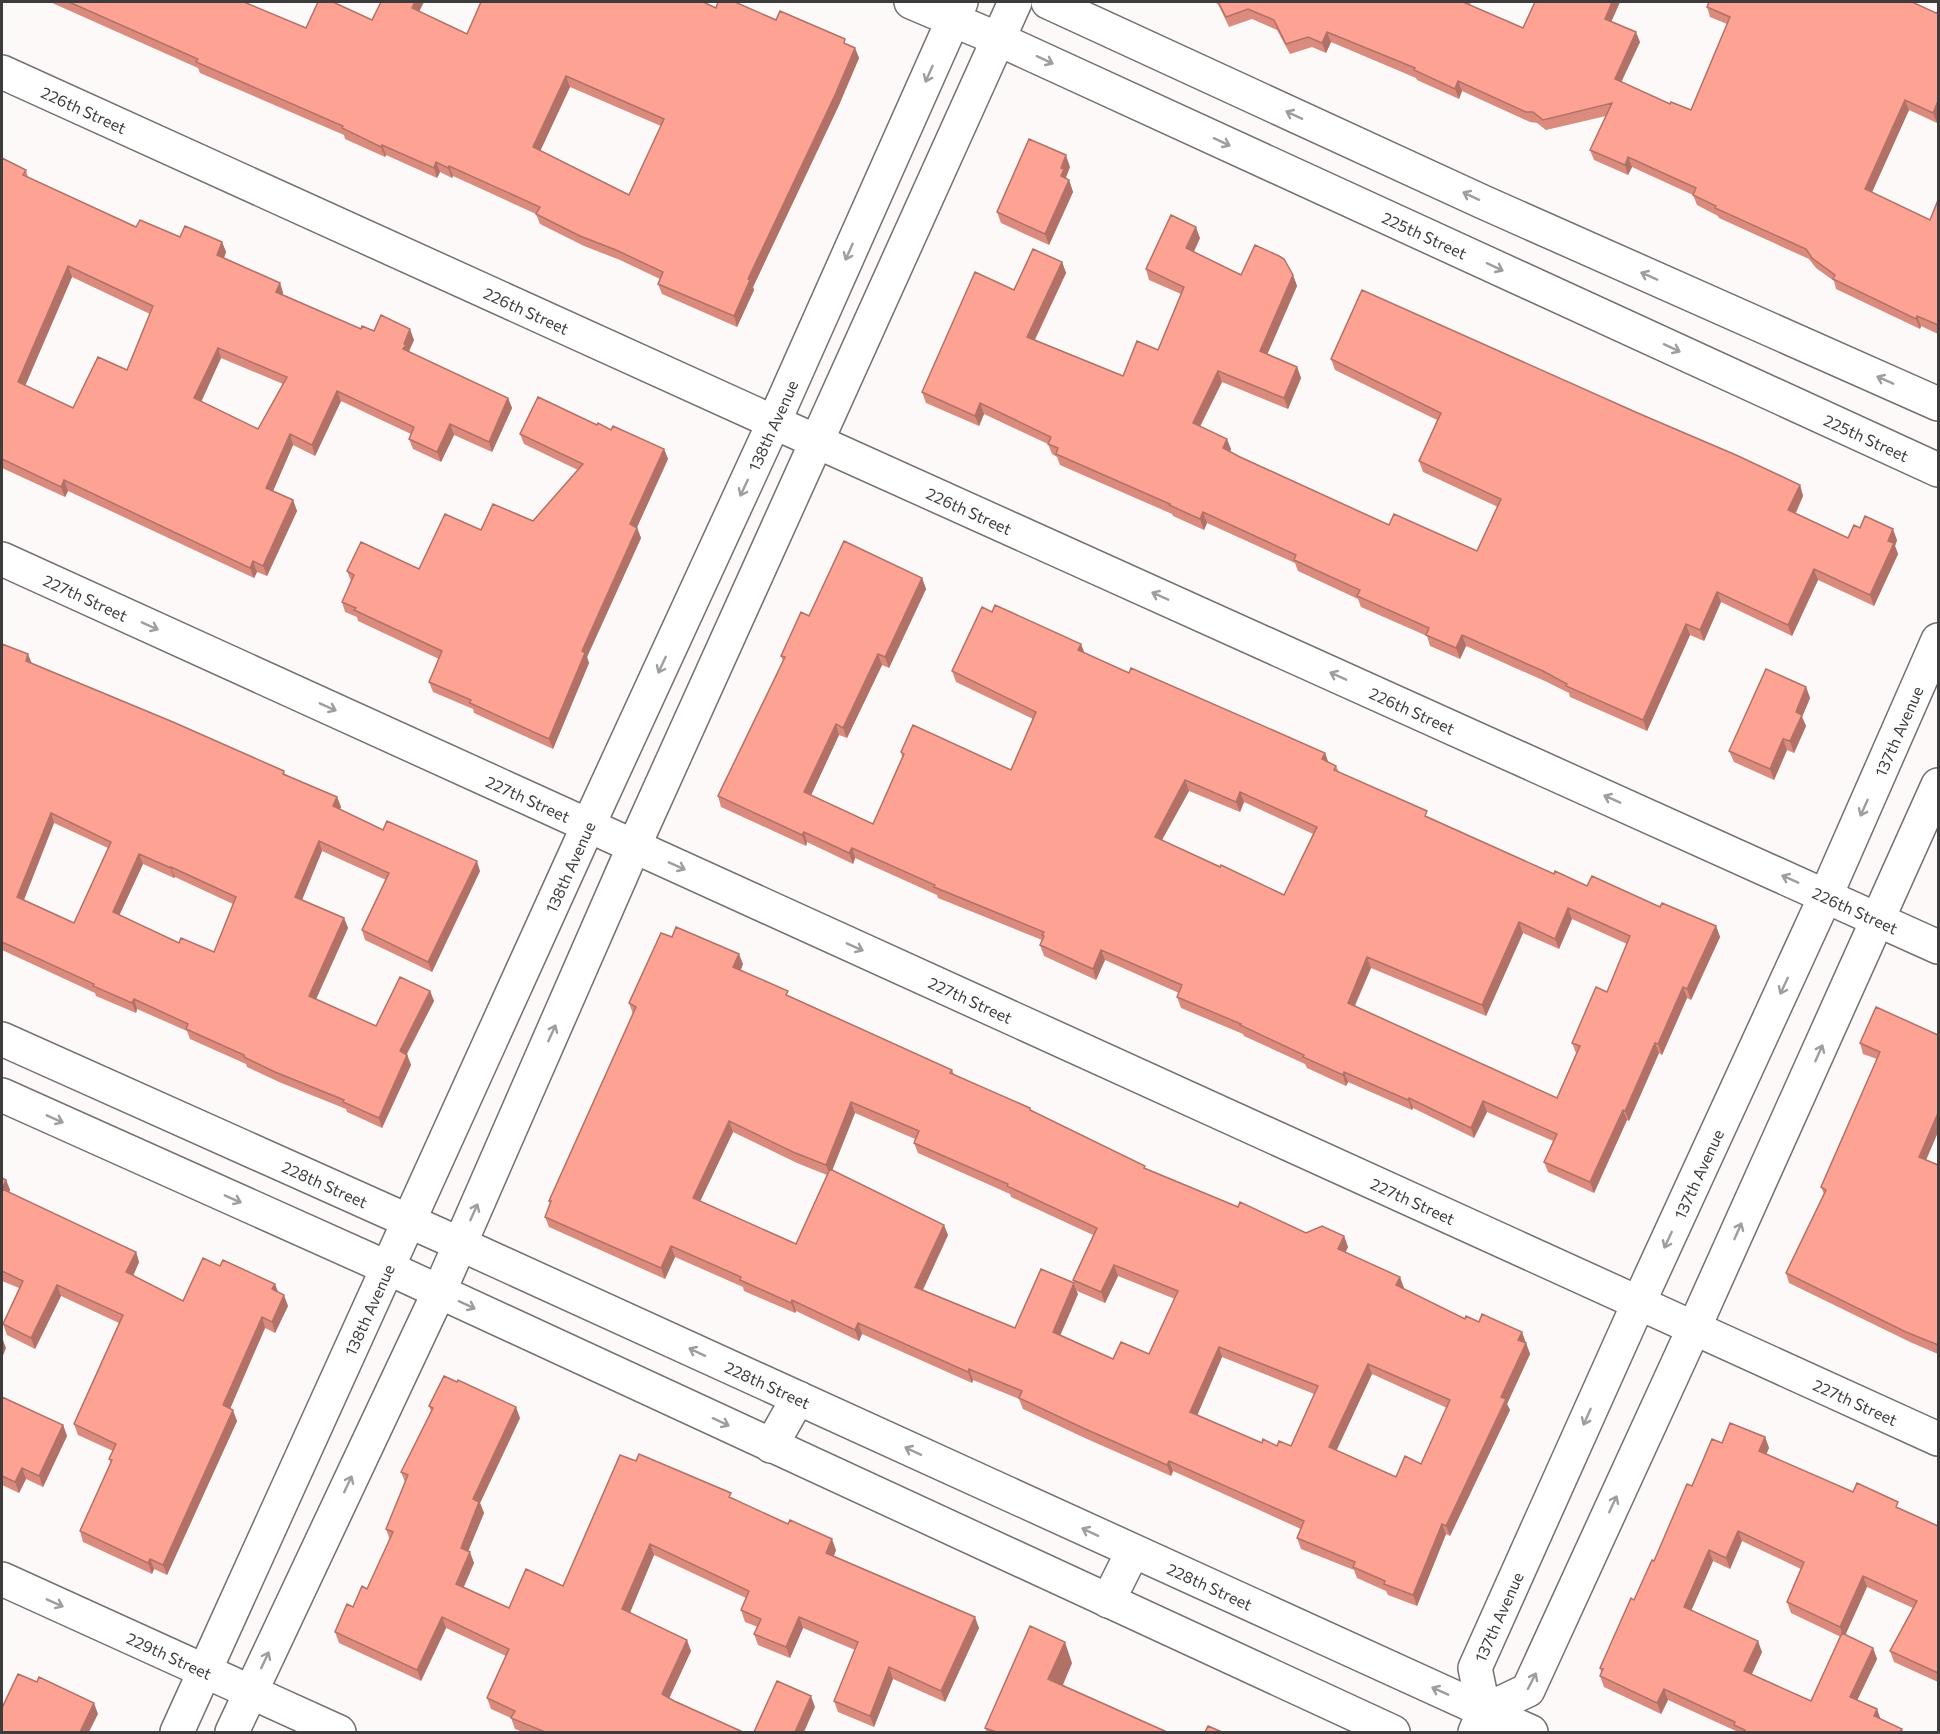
<svg xmlns="http://www.w3.org/2000/svg" width="1940" height="1734" font-family="Commissioner,sans-serif">
<style>
.lines{fill:none;stroke-linecap:round;stroke-linejoin:round}
.minor-casing{stroke:#747070;stroke-width:36}
.minor{stroke:#fff;stroke-width:33}
.wall{fill:#da8b7e;fill-rule:evenodd}
.shaded-wall{fill:#b27167}
.building{fill:#fea293;stroke:#b27167;stroke-width:1.5;fill-rule:evenodd}
.oneway{stroke:#9e9e9e}
.labels{text-anchor:middle;dominant-baseline:central;stroke-width:4.5;stroke-linejoin:round;paint-order:stroke}
.street-label{font-size:16px;fill:#3d3c3c;stroke:#fff}
</style>
<rect width="100%" height="100%" fill="#fdf9f8"/>
<g class="lines">
<!-- minor casing -->
<g class="minor-casing">
<g id="minor">
<path id="s1" d="M911,2L998,39L1938,470"/>
<path d="M1048,2L1483,202L1938,404"/>
<path id="s2" d="M2,72L789,429L1938,947"/>
<path id="s3" d="M2,559L1938,1439"/>
<path id="s4" d="M2,1039L460,1244L1531,1732"/>
<path d="M2,1095L388,1268L1393,1732"/>
<path d="M771,1446L798,1398"/>
<path id="s5" d="M2,1579L339,1732"/>
<path d="M1108,1601L1133,1551"/>
<path d="M1484,1711L1528,1690L1694,1328L1938,785"/>
<path id="s6" d="M177,1732L588,826L774,422L961,2"/>
<path d="M232,1732L439,1292L634,846L1015,2"/>
<path id="s7" d="M1475,1732L1484,1711L1475,1668L1639,1302L1826,895L1938,640"/>
</g>
</g>
<!-- minor -->
<use href="#minor" class="minor"/>
</g>
<!-- wall -->
<path class="wall" d="M50,2H244L306,28L372,20L419,11L467,34L716,8L776,20L847,44L855,48L859,58L839,105L753,287L754,290L737,327L662,294L658,284L660,279L620,260L584,246L540,224L536,214L453,176L452,178L440,172L437,178L386,155L385,157L345,139L344,135L200,73L198,68ZM570,87L661,126L629,195L540,151Z
M1213,2H1471L1470,5L1523,28L1535,2H1620L1611,22L1640,42L1621,82L1670,104L1691,110L1727,24L1710,17L1707,7L1912,2L1937,123L1909,110L1872,192L1930,220L1938,200V334L1921,326L1920,329L1836,289L1834,281L1816,268L1809,259L1719,218L1718,216L1697,205L1693,195L1632,167L1628,175L1594,160L1590,150L1606,116L1546,130L1537,123L1530,122L1462,91L1459,99L1417,80L1416,78L1331,42L1326,53L1312,47L1290,54L1277,30L1252,19L1229,27L1218,4Z
M2,158L26,170L28,177L136,227L180,237L222,242L226,252L224,258L280,283L283,293V296L361,329L414,340L409,352L508,398L512,408L492,452L454,435L441,462L413,449L409,439L411,434L341,401L315,456L293,445L273,491L293,500L297,511L267,576L257,572L254,578L68,491L65,497L2,468ZM72,277L150,314L127,370L73,408L25,386ZM221,358L283,384L258,429L201,401Z
M1070,167L1066,177L1067,179L1069,180L1073,192L1049,245L1001,223L997,212Z
M1200,238L1194,252L1241,275H1293L1297,286L1267,354L1297,367L1301,378L1288,409L1222,382L1200,427L1231,449L1230,452L1389,525L1477,551L1498,507L1423,472L1419,461L1437,420L1335,370L1331,359L1800,485L1803,496L1796,513L1848,538L1860,528L1897,540L1895,546L1898,554L1874,606L1818,580L1792,636L1721,602L1704,641L1690,635L1647,731L1570,697L1569,693L1547,682L1466,646L1460,659L1430,646L1427,636L1361,607L1358,599L1298,571L1295,563L1207,523L1204,530L1173,516L1172,514L1060,465L1057,457L1052,454L1048,444L984,414L979,426L926,403L922,392L1014,290L1062,262L1066,273L1035,340L1123,376L1158,350L1181,294L1149,280L1146,269Z
M597,425L664,449L668,459L637,527L641,538L587,657L589,663L553,749L474,713L473,709L433,692L429,682L439,659L358,621L357,617L345,612L342,602L351,581L347,571L419,569L481,530L533,521L578,470L524,444L520,434Z
M922,578L926,589L889,668L882,665L847,738L839,735L811,795L873,824L902,757L901,752L1011,770L1033,719L956,682L952,671L992,612L1129,673L1325,753L1328,762L1336,766L1339,772L1430,818L1554,874L1587,886L1660,907L1716,926L1720,937L1691,1000L1687,998L1662,1055L1659,1053L1629,1121L1627,1120L1594,1193L1548,1172L1544,1162L1553,1141L1487,1112L1474,1138L1413,1108L1412,1110L1348,1082L1346,1086L1307,1068L1305,1064L1244,1036L1243,1034L1181,1008L1177,997L1179,993L1105,960L1096,980L1044,956L1040,945L1042,940L938,898L937,895L855,858L853,864L807,842L806,846L721,807L718,796L783,661L781,656L809,616ZM1189,791L1240,812L1244,802L1313,834L1284,895L1162,840ZM1572,919L1627,944L1607,992L1572,1043L1576,1053L1557,1098L1355,1006L1371,968L1486,1016L1523,933L1559,949Z
M2,644L32,663L284,771L285,775L337,797L341,807L340,809L383,830L480,871L432,972L365,940L362,930L386,880L322,851L302,900L344,918L348,928L316,999L376,1026L430,991L434,1001L407,1054L411,1065L382,1128L347,1112L346,1109L279,1082L247,1067L246,1064L190,1039L187,1031L137,1009L136,1013L96,996L95,993L2,950ZM54,823L108,848L74,923L24,900ZM143,864L174,878L175,877L233,904L214,952L179,943L119,916Z
M1806,687L1810,698L1802,717L1806,726L1794,753L1787,750L1774,780L1734,762L1729,751Z
M743,964L741,970L790,996L952,1070L954,1074L1032,1111L1145,1166V1168L1238,1207L1306,1233L1344,1236L1348,1247L1345,1252L1404,1288V1289L1465,1319L1526,1343L1530,1354L1507,1404L1510,1410L1450,1536L1446,1534L1417,1606L1388,1595L1386,1591L1357,1578L1354,1570L1301,1549L1297,1538L1301,1529L1173,1471L1171,1476L1087,1439L1023,1409L1019,1399L973,1380L972,1383L862,1334L859,1341L796,1311L795,1313L744,1291L743,1287L675,1257L665,1279L549,1227L545,1217L550,1203L549,1201L633,1014L629,1003ZM855,1113L915,1139L914,1143L918,1153L1010,1194L1011,1197L1093,1235L1073,1280L1077,1291L1105,1303L1118,1276L1175,1299L1149,1354L1113,1359L1060,1335L1078,1294L1015,1328L923,1290L948,1235L832,1170ZM733,1132L797,1163L827,1175L796,1244L700,1201ZM1222,1357L1314,1394L1291,1446H1277L1262,1443L1197,1415ZM1372,1374L1447,1408L1421,1464L1396,1477L1336,1451Z
M1938,1035V1132L1926,1160L1938,1165V1354L1910,1342L1789,1283L1786,1273L1824,1194L1821,1187L1877,1059L1863,1054L1860,1043Z
M2,1178L6,1180L10,1190L9,1193L136,1252L139,1262L133,1276L183,1301L277,1292L288,1306L275,1333L265,1328L230,1408L237,1421L167,1575L154,1569L152,1574L83,1542L80,1531L111,1463L109,1459L113,1451L78,1435L74,1424L119,1323L61,1296L35,1349L7,1335L3,1324L19,1288L2,1281Z
M2,1397L63,1425L67,1436L43,1487L26,1479L19,1493L2,1485Z
M429,1406L520,1418L480,1503L484,1513L468,1551L474,1563L464,1587L509,1608L563,1586L636,1461L733,1498L836,1550L834,1556L979,1628L945,1702L893,1679L874,1727L838,1712L834,1701L855,1650L803,1628L790,1658L758,1645L754,1634L758,1627L745,1622L741,1610L746,1598L654,1555L630,1612L691,1651L669,1698L743,1732H523L515,1729L511,1718L491,1709L487,1698L506,1656L446,1628L421,1681L339,1643L335,1632L367,1589L390,1540L386,1529L405,1482L401,1472L431,1411Z
M1765,1437L1769,1448L1766,1454L1853,1492L1900,1509L1938,1526V1682L1894,1662L1890,1651L1913,1608L1867,1587L1845,1635L1873,1648L1877,1659L1857,1700L1877,1709L1880,1719L1902,1729L1903,1732H1736V1731L1668,1700L1661,1714L1604,1687L1600,1676L1601,1672L1600,1668L1692,1486L1722,1443ZM1742,1541L1801,1569L1787,1602L1791,1613L1841,1637L1811,1701L1752,1674L1762,1652L1691,1611L1713,1561L1730,1569Z
M1072,1663L1063,1685L1167,1732H987L985,1728Z"/>
<!-- shaded-wall -->
<path class="shaded-wall" d="M415,2H424L416,18L412,8Z
M1612,2H1620L1608,29L1605,19Z
M1327,32L1331,42L1326,53L1322,43Z
M1636,32L1640,42L1618,89L1615,79Z
M855,48L859,58L839,105L753,287L754,290L737,327L734,316L748,279Z
M566,76L570,87L537,158L533,147Z
M1458,81L1462,91L1459,99L1455,89Z
M1905,100L1909,110L1869,199L1865,189Z
M1938,101V119L1937,123L1933,113Z
M382,145L386,155L385,157L381,147Z
M1066,155L1070,167L1066,177L1068,180L1061,176V168Z
M1628,157L1632,167L1628,175L1625,165Z
M436,162L440,172L437,178L434,168Z
M449,166L453,176L452,178L448,168Z
M1069,180L1073,192L1049,245L1045,234Z
M1196,227L1200,238L1190,259L1186,248Z
M222,242L226,252L221,266L217,255Z
M1062,262L1066,273L1031,347L1027,337Z
M68,266L72,277L22,393L18,382Z
M1293,275L1297,286L1264,362L1260,351Z
M280,283L283,293L279,303L276,292Z
M1917,316L1921,326L1920,329L1916,319Z
M410,329L414,340L408,352L403,349L404,344Z
M218,348L221,358L198,409L194,398Z
M1297,367L1301,378L1288,409L1284,398Z
M1218,371L1222,382L1196,434L1193,423Z
M337,391L341,401L315,456L312,445Z
M508,398L512,408L492,452L489,442Z
M980,403L984,414L979,426L975,416Z
M450,424L454,435L441,462L437,452Z
M290,434L293,445L270,498L266,488Z
M1227,439L1231,449L1227,459L1223,448Z
M664,449L668,459L634,534L630,524Z
M64,480L68,491L65,497L61,487Z
M1800,485L1803,496L1792,520L1788,510Z
M293,500L297,511L267,576L263,566Z
M1203,512L1207,523L1204,530L1200,519Z
M637,528L641,538L587,657L589,663L553,749L549,739L582,651Z
M1893,529L1897,540L1895,546L1898,554L1874,606L1870,595L1888,541Z
M253,561L257,572L254,578L250,568Z
M1814,569L1818,580L1792,636L1788,625Z
M922,578L926,589L889,668L885,657Z
M1717,592L1721,602L1704,641L1700,630Z
M1686,624L1690,635L1647,731L1643,720Z
M1462,635L1466,646L1460,659L1456,648Z
M1081,644L1085,654L1078,650Z
M28,654L32,664L26,661Z
M878,654L882,665L847,738L843,728Z
M1806,687L1810,698L1802,717L1806,726L1794,753L1790,741L1796,712Z
M836,724L839,735L808,802L804,792Z
M1783,739L1787,750L1774,780L1770,769Z
M1325,753L1329,764L1322,759Z
M1185,780L1189,791L1158,847L1155,837Z
M1240,792L1244,802L1240,812L1236,802Z
M337,797L341,807L337,816L333,806Z
M51,813L54,823L21,907L17,897Z
M804,832L807,842L806,846L802,835Z
M319,841L322,851L299,907L295,897Z
M852,848L855,858L853,864L849,853Z
M139,854L143,864L116,922L113,912Z
M477,861L480,871L432,972L428,962Z
M171,867L175,877L174,878L171,868Z
M1568,908L1572,919L1559,949L1555,939Z
M344,918L348,928L313,1006L309,996Z
M1519,922L1523,933L1486,1016L1482,1005Z
M1716,926L1720,937L1691,1000L1687,989Z
M1101,950L1105,960L1096,980L1093,969Z
M739,954L743,964L737,977L733,967Z
M1367,957L1371,968L1351,1013L1348,1003Z
M1683,987L1687,998L1662,1055L1658,1044Z
M430,991L434,1001L403,1061L400,1051Z
M134,999L137,1009L136,1013L132,1003Z
M1655,1043L1659,1053L1629,1121L1625,1111Z
M407,1055L411,1065L382,1128L379,1118Z
M1344,1072L1348,1082L1346,1086L1343,1075Z
M1409,1098L1413,1108L1412,1110L1408,1100Z
M1483,1101L1487,1112L1474,1138L1471,1128Z
M851,1102L855,1113L830,1176L826,1165Z
M1623,1110L1627,1120L1594,1193L1590,1182Z
M1938,1113V1132L1923,1167L1919,1157Z
M729,1121L733,1132L697,1208L693,1198Z
M6,1180L10,1190L5,1200L2,1189Z
M944,1225L948,1235L919,1298L915,1287Z
M1344,1236L1348,1247L1342,1260L1338,1249Z
M671,1246L675,1257L665,1279L661,1268Z
M136,1252L139,1262L130,1283L126,1272Z
M1114,1265L1118,1276L1105,1303L1101,1292Z
M1400,1277L1404,1288L1400,1296L1396,1285Z
M1074,1283L1078,1294L1057,1343L1053,1332Z
M275,1284L279,1294L272,1289Z
M57,1285L61,1296L35,1349L31,1338Z
M284,1295L288,1306L275,1333L272,1322Z
M792,1300L796,1311L795,1313L791,1303Z
M262,1317L265,1328L227,1416L223,1405Z
M858,1323L862,1334L859,1341L855,1330Z
M1522,1332L1526,1343L1518,1340Z
M2,1337L6,1348L2,1358Z
M1526,1343L1530,1354L1507,1404L1510,1410L1450,1536L1446,1526L1501,1397Z
M1219,1347L1222,1357L1194,1423L1190,1412Z
M1368,1364L1372,1374L1333,1458L1329,1447Z
M969,1369L973,1380L972,1383L968,1372Z
M516,1407L520,1418L480,1503L484,1513L465,1559L461,1548L473,1499Z
M233,1410L237,1421L167,1575L163,1565Z
M63,1425L67,1436L43,1487L39,1476Z
M1765,1437L1769,1448L1763,1462L1759,1451Z
M1169,1461L1173,1471L1171,1476L1167,1465Z
M22,1468L26,1479L19,1493L15,1482Z
M1442,1524L1446,1534L1417,1606L1413,1595Z
M1738,1531L1742,1541L1730,1569L1726,1558Z
M832,1539L836,1550L830,1564L826,1553Z
M650,1544L654,1555L627,1620L622,1609Z
M1709,1550L1713,1561L1688,1618L1684,1607Z
M470,1552L474,1563L460,1595L456,1584Z
M150,1559L154,1569L152,1574L148,1563Z
M1863,1576L1867,1587L1844,1638L1840,1627Z
M442,1617L446,1628L421,1681L417,1670Z
M799,1617L803,1628L790,1658L786,1647Z
M975,1617L979,1628L945,1702L941,1691Z
M687,1640L691,1651L666,1705L662,1694Z
M1758,1641L1762,1652L1748,1682L1744,1671Z
M1065,1642L1072,1663L1056,1700L1048,1679Z
M1873,1648L1877,1659L1854,1707L1850,1697Z
M889,1667L893,1679L874,1727L870,1716Z
M1664,1689L1668,1700L1661,1714L1657,1703Z
M811,1696L815,1707L804,1732H795Z
M94,1703L98,1714L89,1732H80Z
M1877,1709L1881,1720L1874,1716Z"/>
<!-- building -->
<path class="building" d="M69,2H244L306,28L318,2H333L372,20L381,2H415L412,8L467,34L481,2H703L716,8L718,2H735L776,20L780,11L845,39L844,43L855,48L835,95L748,279L750,280L734,316L658,284L663,272L616,250L580,236L536,214L540,207L449,166L448,168L436,162L434,168L382,145L381,147L342,128L343,126L196,62L198,59ZM566,76L664,119L629,195L533,147Z
M1218,2H1463L1523,28L1535,2H1612L1605,19L1636,32L1615,79L1670,104L1671,102L1691,110L1730,17L1707,7L1709,2H1912L1936,13L1938,12V101L1933,113L1905,100L1865,189L1930,220L1938,200V325L1917,316L1916,319L1833,279L1835,275L1812,258L1806,249L1715,208L1716,206L1693,195L1696,188L1628,157L1625,165L1590,150L1612,103L1543,120L1533,112H1526L1458,81L1455,89L1414,70L1415,68L1327,32L1322,43L1308,37L1286,44L1274,20L1248,9L1226,17Z
M1029,139L1066,155L1061,168L1064,169L1061,176L1069,180L1045,234L997,212Z
M2,158L26,170L23,175L136,227L140,220L180,237L185,226L222,242L217,255L280,283L276,292L361,329L362,326L374,331L381,315L410,329L404,344L406,345L403,349L508,398L489,442L450,424L437,452L409,439L414,427L337,391L312,445L290,434L266,488L293,500L263,566L253,561L250,568L64,480L61,487L2,459ZM68,266L153,306L127,370L98,357L73,408L18,382ZM218,348L287,377L258,429L194,398Z
M1171,215L1196,227L1186,248L1241,275L1255,245L1279,256L1284,259L1293,275L1260,351L1297,367L1284,398L1218,371L1193,423L1227,439L1223,448L1240,457L1389,525L1394,514L1477,551L1501,499L1419,461L1441,413L1331,359L1362,290L1640,414L1736,455L1800,485L1788,510L1848,538L1854,525L1860,528L1865,516L1893,529L1888,541L1894,543L1870,595L1814,569L1788,625L1717,592L1700,630L1686,624L1643,720L1566,686L1567,684L1543,671L1462,635L1456,648L1426,635L1429,628L1357,596L1360,590L1294,560L1296,555L1203,512L1200,519L1169,505L1170,504L1056,454L1058,448L1048,444L1051,437L980,403L975,416L922,392L975,272L1014,290L1033,249L1062,262L1027,337L1123,376L1137,341L1158,350L1184,287L1146,269Z
M538,397L597,425L598,423L611,430L613,426L664,449L630,524L637,528L582,651L585,653L549,739L470,703L471,700L429,682L442,651L354,610L356,608L342,602L354,575L347,571L361,542L419,569L445,514L481,530L493,504L533,521L583,464L520,434Z
M844,541L922,578L885,657L878,654L843,728L836,724L804,792L873,824L904,754L901,752L913,725L1011,770L1036,712L952,671L982,607L992,612L995,605L1081,644L1078,650L1129,673L1131,668L1325,753L1322,759L1336,766L1334,770L1427,811L1425,816L1554,874L1555,871L1587,886L1592,876L1660,907L1662,903L1716,926L1687,989L1683,987L1658,1044L1655,1043L1625,1111L1623,1110L1590,1182L1544,1162L1557,1134L1483,1101L1471,1128L1409,1098L1408,1100L1344,1072L1343,1075L1303,1057L1304,1055L1240,1025L1241,1024L1177,997L1182,985L1101,950L1093,969L1040,945L1044,936L1042,935L1044,932L934,887L935,885L852,848L849,853L804,832L802,835L718,796L785,657L781,656L801,612L809,616ZM1185,780L1236,802L1240,792L1317,827L1284,895L1221,865L1220,867L1155,837ZM1568,908L1630,936L1607,992L1596,987L1572,1043L1580,1046L1557,1098L1348,1003L1367,957L1482,1005L1519,922L1555,939Z
M2,644L28,654L26,661L173,722L284,771L283,774L337,797L333,806L383,830L387,821L477,861L428,962L362,930L389,873L319,841L295,897L344,918L309,996L376,1026L400,977L430,991L400,1051L407,1055L379,1118L343,1102L344,1100L275,1072L244,1057V1055L186,1029L188,1024L134,999L132,1003L93,986L94,984L2,942ZM51,813L111,842L74,923L17,897ZM139,854L171,868V867L236,897L214,952L181,938L179,943L113,912Z
M1766,669L1806,687L1796,712L1802,715L1790,741L1783,739L1770,769L1729,751Z
M676,927L739,954L733,967L788,991L786,995L952,1070L950,1073L1030,1108V1110L1145,1166L1144,1168L1238,1207L1240,1202L1306,1233L1322,1226L1344,1236L1338,1249L1400,1277L1396,1285L1465,1319L1466,1316L1479,1322L1482,1314L1522,1332L1518,1340L1526,1343L1501,1397L1506,1399L1446,1526L1442,1524L1413,1595L1384,1584L1385,1581L1353,1567L1355,1562L1297,1538L1304,1521L1169,1461L1167,1465L1083,1428L1019,1398L1022,1391L969,1369L968,1372L858,1323L855,1330L792,1300L791,1303L740,1280L741,1277L671,1246L661,1268L545,1217L551,1201H549L636,1007L629,1003L661,933L672,937ZM851,1102L919,1131L914,1143L1008,1184L1007,1186L1097,1228L1073,1280L1101,1292L1114,1265L1178,1291L1149,1354L1121,1342L1113,1359L1053,1332L1074,1283L1041,1269L1015,1328L915,1287L944,1225L830,1169L796,1244L693,1198L729,1121L793,1152L826,1165ZM1219,1347L1318,1386L1291,1446L1279,1441L1277,1446L1263,1439L1262,1443L1190,1412ZM1368,1364L1450,1400L1421,1464L1405,1456L1396,1477L1329,1447Z
M1876,1007L1938,1035V1113L1919,1157L1938,1165V1345L1906,1332L1786,1273L1826,1190L1821,1187L1880,1052L1860,1043Z
M2,1178L6,1180L2,1189L136,1252L126,1272L183,1301L203,1258L220,1266L223,1260L275,1284L272,1289L284,1295L272,1322L262,1317L223,1405L233,1410L163,1565L150,1559L148,1563L80,1531L112,1460L109,1459L116,1444L74,1424L123,1315L57,1285L31,1338L3,1324L23,1281L2,1271Z
M444,1376L457,1382L458,1380L516,1407L473,1499L479,1502L461,1548L470,1552L456,1584L509,1608L526,1569L563,1586L620,1455L636,1461L639,1454L731,1493L729,1497L788,1524L790,1520L832,1539L826,1553L975,1617L941,1691L889,1667L870,1716L834,1701L858,1642L799,1617L786,1647L754,1634L761,1619L741,1610L749,1591L650,1544L622,1609L687,1640L662,1694L674,1701L743,1732H545L511,1718L515,1711L487,1698L509,1649L442,1617L417,1670L335,1632L347,1604L353,1607L362,1586L367,1589L393,1532L386,1529L408,1475L401,1472L433,1408L429,1406Z
M2,1397L63,1425L39,1476L22,1468L15,1482L2,1476Z
M1730,1423L1765,1437L1759,1451L1853,1492L1857,1483L1898,1502L1896,1507L1938,1526V1673L1890,1651L1917,1601L1863,1576L1840,1627L1787,1602L1804,1562L1738,1531L1726,1558L1709,1550L1684,1607L1758,1641L1744,1671L1811,1701L1842,1633L1873,1648L1850,1697L1877,1709L1874,1716L1902,1729L1900,1732H1744L1745,1730L1734,1725L1735,1722L1664,1689L1657,1703L1600,1676L1603,1669L1600,1668L1631,1598L1634,1600L1652,1560L1654,1561L1687,1484L1692,1486L1712,1439L1722,1443Z
M1030,1626L1065,1642L1048,1679L1167,1732H996L985,1728Z
M18,1674L37,1682L39,1677L94,1703L80,1732H2V1708Z
M777,1681L811,1696L795,1732H754Z
M1208,1726L1222,1732H1205Z"/>
<!-- one-way arrows -->
<defs><path id="oneway-shaft" d="M-6 0H5M1.5-3L5.5 0L1.5 3" fill="none" stroke-width="1.6" stroke-linecap="round" stroke-linejoin="round" transform="scale(1.5)"/></defs>
<g class="oneway">
<use href="#oneway-shaft" transform="translate(1045 60) rotate(25)"/>
<use href="#oneway-shaft" transform="translate(929 74) rotate(114)"/>
<use href="#oneway-shaft" transform="translate(1294 115) rotate(-155)"/>
<use href="#oneway-shaft" transform="translate(1222 142) rotate(25)"/>
<use href="#oneway-shaft" transform="translate(1471 196) rotate(-155)"/>
<use href="#oneway-shaft" transform="translate(849 252) rotate(114)"/>
<use href="#oneway-shaft" transform="translate(1495 267) rotate(25)"/>
<use href="#oneway-shaft" transform="translate(1649 276) rotate(-156)"/>
<use href="#oneway-shaft" transform="translate(1672 348) rotate(25)"/>
<use href="#oneway-shaft" transform="translate(1885 380) rotate(-156)"/>
<use href="#oneway-shaft" transform="translate(744 488) rotate(115)"/>
<use href="#oneway-shaft" transform="translate(1160 596) rotate(-156)"/>
<use href="#oneway-shaft" transform="translate(150 626) rotate(24)"/>
<use href="#oneway-shaft" transform="translate(662 665) rotate(115)"/>
<use href="#oneway-shaft" transform="translate(1338 676) rotate(-156)"/>
<use href="#oneway-shaft" transform="translate(328 707) rotate(24)"/>
<use href="#oneway-shaft" transform="translate(1612 799) rotate(-156)"/>
<use href="#oneway-shaft" transform="translate(1864 808) rotate(114)"/>
<use href="#oneway-shaft" transform="translate(677 866) rotate(24)"/>
<use href="#oneway-shaft" transform="translate(1790 879) rotate(-156)"/>
<use href="#oneway-shaft" transform="translate(855 947) rotate(24)"/>
<use href="#oneway-shaft" transform="translate(1784 986) rotate(115)"/>
<use href="#oneway-shaft" transform="translate(552 1033) rotate(-66)"/>
<use href="#oneway-shaft" transform="translate(1819 1053) rotate(-66)"/>
<use href="#oneway-shaft" transform="translate(55 1119) rotate(24)"/>
<use href="#oneway-shaft" transform="translate(233 1199) rotate(24)"/>
<use href="#oneway-shaft" transform="translate(474 1212) rotate(-66)"/>
<use href="#oneway-shaft" transform="translate(1738 1231) rotate(-66)"/>
<use href="#oneway-shaft" transform="translate(1668 1240) rotate(115)"/>
<use href="#oneway-shaft" transform="translate(467 1305) rotate(25)"/>
<use href="#oneway-shaft" transform="translate(697 1352) rotate(-155)"/>
<use href="#oneway-shaft" transform="translate(1587 1417) rotate(114)"/>
<use href="#oneway-shaft" transform="translate(721 1422) rotate(25)"/>
<use href="#oneway-shaft" transform="translate(913 1451) rotate(-155)"/>
<use href="#oneway-shaft" transform="translate(348 1484) rotate(-65)"/>
<use href="#oneway-shaft" transform="translate(1613 1504) rotate(-65)"/>
<use href="#oneway-shaft" transform="translate(1090 1532) rotate(-155)"/>
<use href="#oneway-shaft" transform="translate(55 1603) rotate(24)"/>
<use href="#oneway-shaft" transform="translate(265 1660) rotate(-65)"/>
<use href="#oneway-shaft" transform="translate(1532 1681) rotate(-63)"/>
<use href="#oneway-shaft" transform="translate(1440 1691) rotate(-156)"/>
</g>
<g class="labels">
<!-- street labels -->
<g class="street-label">
<text stroke="none"><textPath href="#s2" startOffset="90">226th Street</textPath></text>
<text stroke="none"><textPath href="#s1" startOffset="564">225th Street</textPath></text>
<text stroke="none"><textPath href="#s2" startOffset="576">226th Street</textPath></text>
<text stroke="none"><textPath href="#s6" startOffset="1436">138th Avenue</textPath></text>
<text stroke="none"><textPath href="#s1" startOffset="1050">225th Street</textPath></text>
<text stroke="none"><textPath href="#s2" startOffset="1062">226th Street</textPath></text>
<text stroke="none"><textPath href="#s3" startOffset="92">227th Street</textPath></text>
<text stroke="none"><textPath href="#s2" startOffset="1548">226th Street</textPath></text>
<text stroke="none"><textPath href="#s7" startOffset="1095">137th Avenue</textPath></text>
<text stroke="none"><textPath href="#s3" startOffset="578">227th Street</textPath></text>
<text stroke="none"><textPath href="#s6" startOffset="950">138th Avenue</textPath></text>
<text stroke="none"><textPath href="#s2" startOffset="2034">226th Street</textPath></text>
<text stroke="none"><textPath href="#s3" startOffset="1064">227th Street</textPath></text>
<text stroke="none"><textPath href="#s7" startOffset="609">137th Avenue</textPath></text>
<text stroke="none"><textPath href="#s4" startOffset="354">228th Street</textPath></text>
<text stroke="none"><textPath href="#s3" startOffset="1550">227th Street</textPath></text>
<text stroke="none"><textPath href="#s6" startOffset="464">138th Avenue</textPath></text>
<text stroke="none"><textPath href="#s4" startOffset="840">228th Street</textPath></text>
<text stroke="none"><textPath href="#s3" startOffset="2036">227th Street</textPath></text>
<text stroke="none"><textPath href="#s4" startOffset="1326">228th Street</textPath></text>
<text stroke="none"><textPath href="#s7" startOffset="123">137th Avenue</textPath></text>
<text stroke="none"><textPath href="#s5" startOffset="184">229th Street</textPath></text>
</g>
</g>
<!-- border -->
<rect width="1940" height="1734" fill="none" stroke="#3d3c3c" stroke-width="6"/>
</svg>
